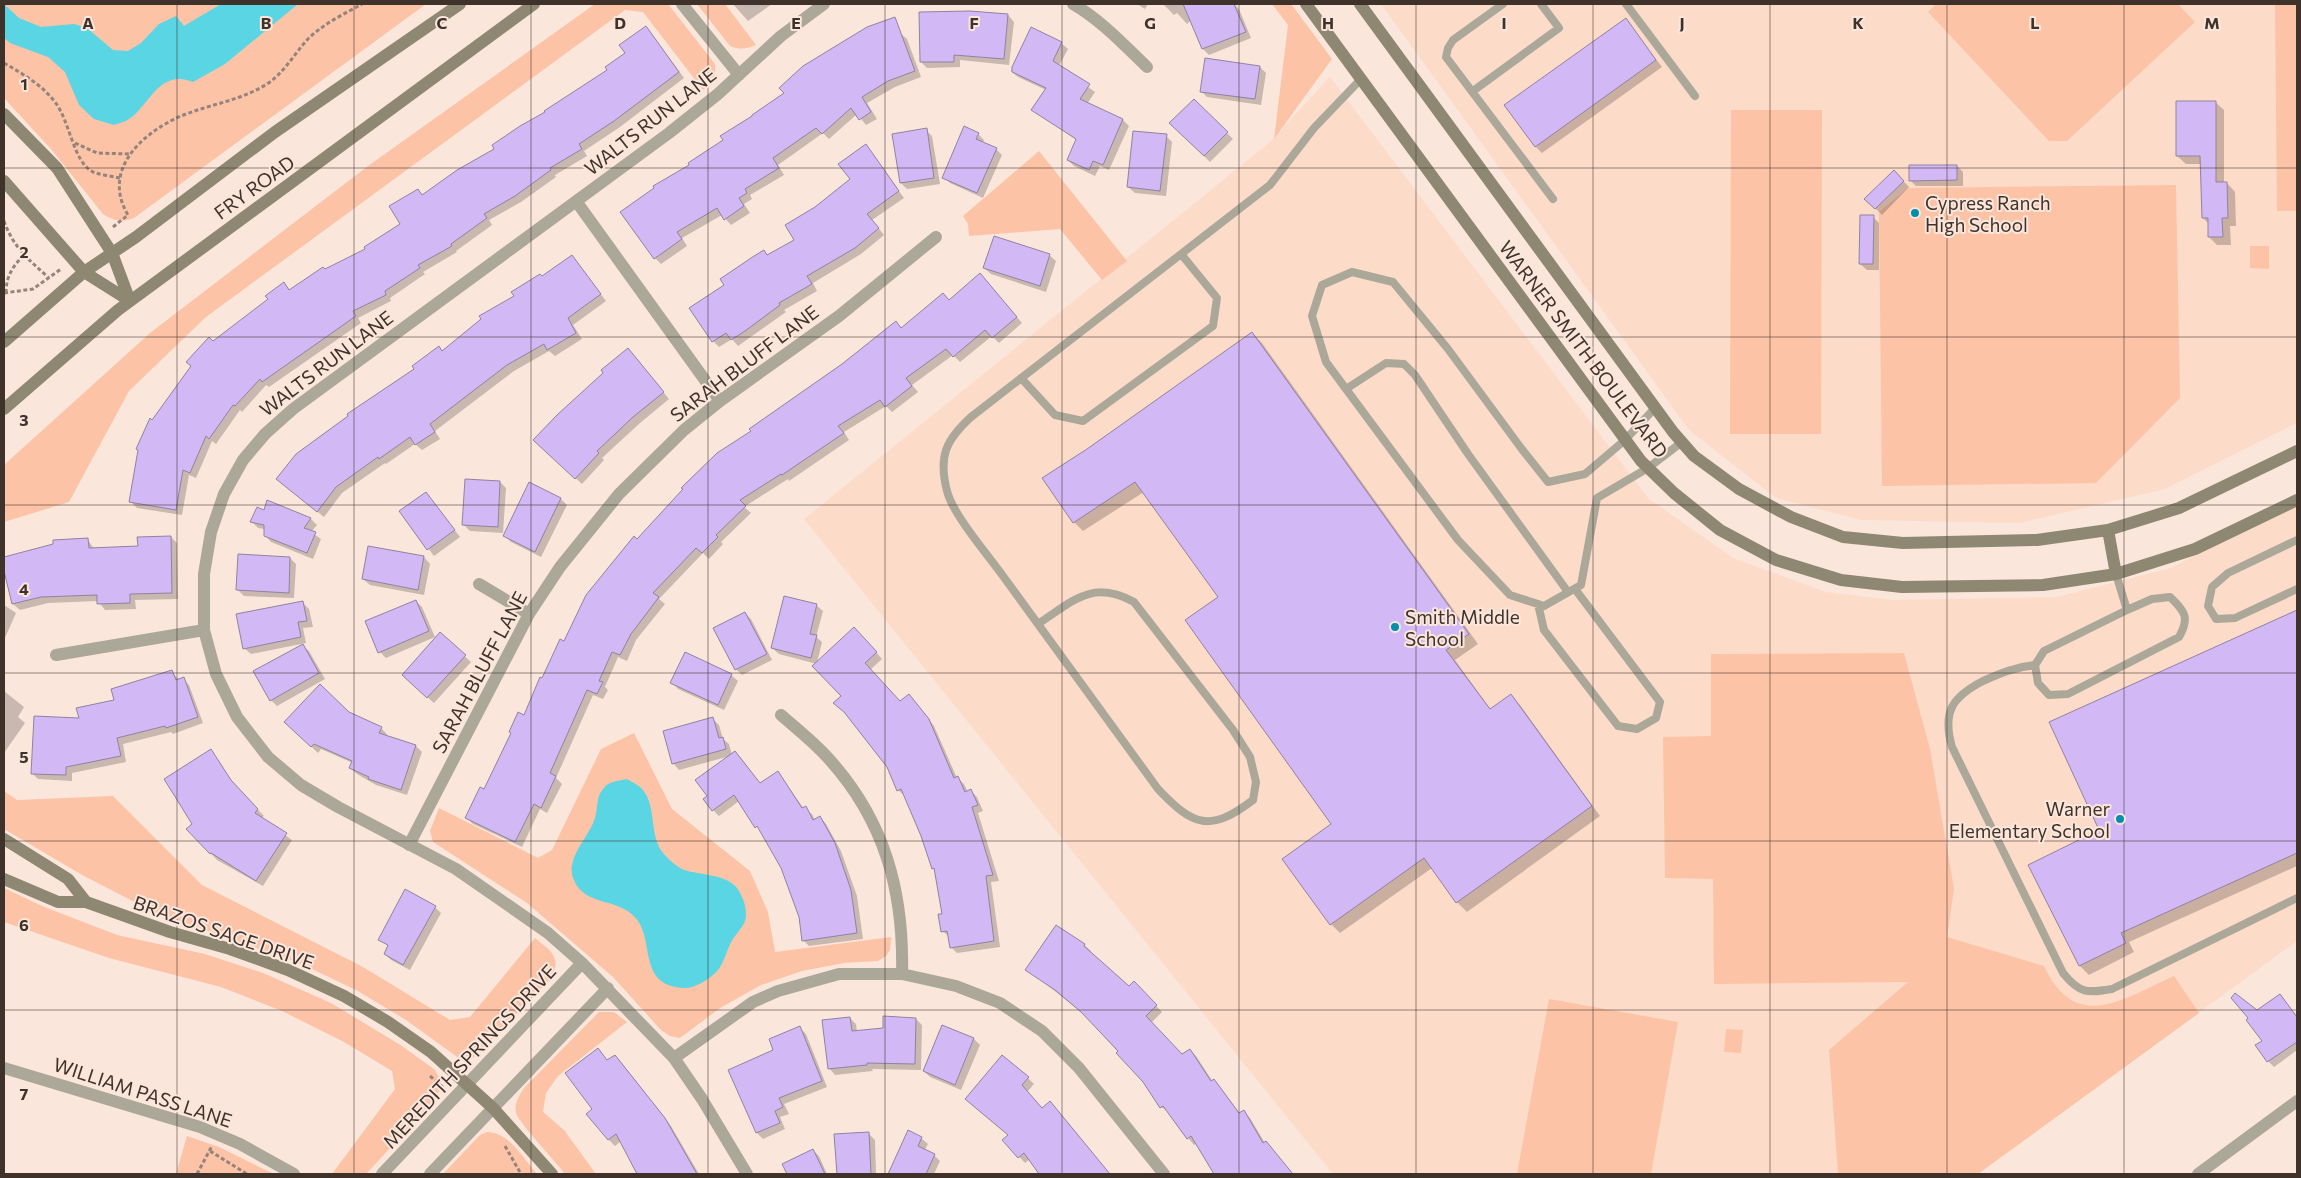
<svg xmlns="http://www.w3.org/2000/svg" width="2301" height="1178" font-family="Commissioner,sans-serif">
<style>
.built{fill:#fddbc9}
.green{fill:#fcc3a6}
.water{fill:#5ad5e3}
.shadow{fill:#0003}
.building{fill:#d2b8f5;stroke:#8f83a1}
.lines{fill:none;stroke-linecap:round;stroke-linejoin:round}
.path{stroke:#95847c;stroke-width:3;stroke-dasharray:4 2.5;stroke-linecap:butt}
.lane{stroke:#aca899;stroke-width:8}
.street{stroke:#aca899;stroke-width:12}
.secondary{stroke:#8e8772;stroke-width:12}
.grid{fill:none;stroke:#3f322b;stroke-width:1;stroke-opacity:0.55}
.poi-dot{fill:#038eac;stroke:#fbe6db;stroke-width:2}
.labels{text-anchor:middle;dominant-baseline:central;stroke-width:4;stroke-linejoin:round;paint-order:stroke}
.street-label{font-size:19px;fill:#3f322b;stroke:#fbe6db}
.poi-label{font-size:19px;fill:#3f322b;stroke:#fbe6db;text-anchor:start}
.grid-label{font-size:16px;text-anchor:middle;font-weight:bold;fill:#3f322b;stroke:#fbe6db;stroke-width:4;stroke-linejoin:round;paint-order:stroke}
</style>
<rect width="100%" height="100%" fill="#fbe6db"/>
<!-- built -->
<path class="built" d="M1381,4H2297V423L2165,489L2020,523L1861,520L1776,498L1689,430Z
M1330,77L1648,498L1733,558L1826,592L1893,600L2057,597L2171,568L2297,503V941L1978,1174H1333L804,519L1269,143Z"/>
<!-- green -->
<path class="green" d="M4,4H426L134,218C122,223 114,221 103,214L51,149L4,98Z
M595,4H668L715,64C716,77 714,82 703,90L643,12L625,10L206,317L129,391L69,502L4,522V465L150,333L368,166Z
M697,4H725L756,45C747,49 740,50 730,46Z
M1272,4H1291L1332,59L1274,139L1288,25Z
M1936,4H2178L2195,22L2067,141H2049L1928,12Z
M2275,4H2297V211H2277Z
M1731,110H1822L1821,434H1730Z
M1039,151L1127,261L1102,280L1060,229L969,236L968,224L963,216Z
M2176,185L2180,398L2096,483L1882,486L1879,212L1908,188Z
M2250,246H2269V269L2250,268Z
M1904,653L1930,749L1954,889L1947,937L2044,966C2076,1034 2123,999 2174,976L2199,1013L1978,1174H1838L1829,1050L1908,982L1714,984L1713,879L1665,878L1663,737L1711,736V654Z
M634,733L672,809L750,871L768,912L775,952L891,937L890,950L886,956L878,961L844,963L802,971L761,985L720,1008L680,1038L670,1036L661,1030L613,977L527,903L433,842L430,831L439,808L538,858L552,850L601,749Z
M4,791L17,800L113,796L202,885L363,967L450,1020L470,1017L535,938C551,951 563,958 550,979L477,1055L471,1059H460L406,1020L356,990L299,963L154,912L84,876L4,829Z
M4,888L42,906L117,935L205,954L263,973L331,1003L402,1046L435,1070L441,1081L440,1090L433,1102L366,1174H332L395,1089L392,1071L344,1042L282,1011L221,987L109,958L4,922Z
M1549,999L1678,1022L1651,1174H1517Z
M599,1012H614L627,1022L558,1076L546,1093L543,1112L564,1130L596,1174H565C556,1162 519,1123 516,1113C514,1103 519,1096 524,1088Z
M1726,1029L1743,1030L1741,1053L1724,1052Z
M487,1132C509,1132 523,1158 537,1174H443L480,1135Z
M187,1136L219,1147L274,1174H176Z"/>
<!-- water -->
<path class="water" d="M4,4L19,18L41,27L74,24L87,28L113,50L128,51L141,43L159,24L176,16L184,26L221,4H298L225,64L193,82C159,68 150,105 129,119C125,122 119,123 114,125L94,119L79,105L65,72L48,57L10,43L4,38Z
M627,779C631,782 637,784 640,787C658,803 648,835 663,853C668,859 677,867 684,870C700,875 726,874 737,888C743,897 746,905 746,916C745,926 738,931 733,939C727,948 725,961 718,970C710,979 695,989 682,988C639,984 654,945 638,921C622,897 584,907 574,880C572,877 571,869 572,865C575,848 590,834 595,818C598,808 596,797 603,789C609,781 618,781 627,779Z"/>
<!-- shadow -->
<path class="shadow" d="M733,4H772L748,21Z
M1137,4H1148L1145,9Z
M1163,4H1208L1193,18L1234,4L1239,9L1251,38L1209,55L1203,49L1191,20L1187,24L1177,13L1174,15Z
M1008,15L1014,22L1009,65L960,60V67L927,68L921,62Z
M1626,20L1662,67L1542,153L1536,147Z
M646,27L684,78L620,127L584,151L587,156L555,175L556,177L521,202L489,220L492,225L456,251L457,252L423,272L425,274L390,298L391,301L358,318L361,323L269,387L266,385L242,412L240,410L216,444L212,441L196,478L189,475L182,515L137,508L130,501L153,421L213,343L270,300L284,284L290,290L367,250L401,224L418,190L424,196L496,149L609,70L627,54Z
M1031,29L1061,43L1068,49L1059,66L1095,92L1087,104L1123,120L1129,126L1109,170L1100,166L1095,176L1074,166L1068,160L1077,140L1033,110L1046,90L1018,77L1011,71Z
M900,33L907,39L921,77L895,87L867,103L877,119L866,125L857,114L829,139L823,133L778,165L784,175L750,195L752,199L744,204L750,213L731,225L722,215L682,238L687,246L661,264L655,258L622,213Z
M1260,67L1266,73L1261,105L1207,97L1201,91Z
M1194,100L1233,139L1210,162L1171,123Z
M2215,102L2224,110V183H2227L2235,192L2236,226H2230L2231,245H2217L2209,237V224L2203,218L2202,164H2186L2177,156Z
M926,130L932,136L940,184L907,189L901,183Z
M978,134L984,140L983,143L996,149L1002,155L983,198L950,183L944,177Z
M1166,136L1172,142L1166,196L1135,193L1128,187Z
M866,146L904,198L872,220L884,235L861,254L813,283L817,291L784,310L786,312L738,346L732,339L719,347L713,341L726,285L764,251L768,256L795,240L816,208L851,180Z
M1957,166L1963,172V186H1916L1910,180Z
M1894,171L1909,187L1882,215L1866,199Z
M1873,217L1879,223V270H1867L1860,264Z
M1049,255L1056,261L1046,292L991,274L984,268Z
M572,256L606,301L573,325L582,339L555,356L549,351L514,371L435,431L440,439L422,450L415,444L386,464L385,463L342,493L324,517L284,485L442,352Z
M986,281L1022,323L999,343L992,336L960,362L953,355L912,385L918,392L892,412L886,406L844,432L849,440L789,481L788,479L744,507L751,513L721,542L723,544L709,559L703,553L659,599L665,604L636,640L627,661L618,657L605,687L608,690L603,699L593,695L556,778L562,784L547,813L540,809L522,847L473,824L467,818L484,791L543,679L565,642L637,540L753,432L896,323L902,329Z
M1252,333L1262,343L1478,644L1455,660L1491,710L1511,696L1520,705L1600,816L1467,912L1457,902L1432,868L1340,933L1331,924L1333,824L1219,597L1144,492L1083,531L1074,522L1088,450Z
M634,356L669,399L640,423L602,458L604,460L582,484L541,446Z
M500,482L506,488L503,533L470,531L464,525Z
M530,484L561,499L567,505L541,557L511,542L504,535Z
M426,493L460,537L434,556L401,512Z
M268,502L311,519L317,525L311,532L321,539L313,559L271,542L265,535V529L258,528L252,522L264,511Z
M171,537L177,543L178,599L135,600L136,609L105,610L98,601L48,603L20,610L13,604L4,566V558L55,545L88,540L94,549L139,548Z
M424,557L430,564L424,595L370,585L363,579Z
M290,558L296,564L294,598L244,596L238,590Z
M416,601L422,607L435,637L386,658L380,652Z
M303,603L309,609L313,627L303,628L306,643L251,654L244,648Z
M4,605L16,613L4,640Z
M816,605L823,611L816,637L822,642L817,663L861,635L882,659L870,670L900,702H915L934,726L957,778L964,784L968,792L971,791L977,797L983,811L978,813L999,881L991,882L1000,947L957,953L951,947L950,937L942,931L943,915L936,872L933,868L923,835L905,796L898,790L888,767L843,697L817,664L779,654L772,648Z
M2297,611V866L2129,942L2134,952L2089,975L2080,966L2030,865L2100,830L2051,722Z
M745,613L751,619L772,660L742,675L736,669Z
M440,634L471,662L434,703L409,681Z
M302,645L309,651L325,679L277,706L271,700Z
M172,672L179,680L183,679L189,685L203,723L173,734L171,732L123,744L126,762L72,773V781L38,779L32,773L80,720Z
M731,675L738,681L724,710L678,689L672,682Z
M4,691L24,707L18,717L25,723L4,753Z
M349,713L381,728L387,734L386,736L416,746L422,752L407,795L376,785L357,774L351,768L353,763L321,749L318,753L286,722Z
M713,719L719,725L723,739L729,744L732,755L735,752L741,758L760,784L778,772L804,809L812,814L815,820L820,817L826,824L841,851L857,896L863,939L809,946L803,940L800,917L782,867L762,833L739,801L719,816L713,810L730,756L679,770L673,763Z
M211,751L237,788L264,816L261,818L292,840L263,886L217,860L188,829L194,824Z
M435,907L441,913L410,970L391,960L385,954L389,947L380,939Z
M1084,945L1091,951L1089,953L1129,987L1134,983L1162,1012L1151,1023L1182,1056L1190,1050L1196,1056L1213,1082L1220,1087L1240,1114L1244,1112L1250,1118L1265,1143L1272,1149L1292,1174H1217L1197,1143L1194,1145L1188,1138L1169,1112L1161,1107L1144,1081L1085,1015L1027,969Z
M2280,995L2297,1017V1050L2274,1067L2268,1061L2263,1041L2250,1018Z
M850,1018L856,1024L857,1032L884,1029L916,1019L922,1025L921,1070L872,1069L873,1071L835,1075L829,1068Z
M943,1026L974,1039L980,1045L961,1090L930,1077L924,1071Z
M800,1028L806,1034L827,1087L784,1104L789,1114L780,1117L785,1129L763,1139L757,1133L729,1071L775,1051Z
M598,1050L608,1061L621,1062L671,1126L699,1174H638L621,1141L615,1146L609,1140L588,1114L594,1109Z
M1028,1078L1034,1084L1027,1092L1043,1109H1056L1109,1174H1041L1030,1159L1025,1163L1004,1140L1009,1135L973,1105Z
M909,1132L921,1138L928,1144L924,1151L934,1155L940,1161L934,1174H890Z
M868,1133L875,1140L876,1174H838L836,1135Z
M813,1150L819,1156L827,1174H788L783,1165Z"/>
<!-- building -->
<path class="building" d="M1183,4H1234L1246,32L1202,49Z
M970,11L1008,14L1004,59L954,55V62H920L919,12Z
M895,17L915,71L888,81L862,97L871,112L859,120L851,108L822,134L816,128L773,158L779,168L745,189L747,193L739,198L744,206L724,220L717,208L677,232L682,239L654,259L620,212L654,188L653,186L689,165L688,163L723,140L720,136L752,116V115L784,93L779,88L803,66L867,27Z
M1626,18L1656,60L1535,147L1504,105Z
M646,26L679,72L614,121L579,144L582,149L550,168L551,170L515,196L484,214L487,218L451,244L452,246L418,265L420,268L385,291L386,295L353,311L356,316L262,382L260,379L235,406L233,405L209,439L206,436L190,473L183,470L176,510L129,502L138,450L136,449L150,418L152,420L191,366L186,362L209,337L213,341L268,299L265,296L284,282L289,290L323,267L325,269L365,249L364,247L400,224L389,206L418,189L422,195L457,170L494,149L492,145L520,126L545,112L544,111L607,70L605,67L625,53L619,45Z
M1031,27L1062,42L1053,61L1090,84L1080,99L1123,119L1103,165L1093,161L1089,170L1067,160L1076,139L1031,110L1046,88L1012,72V67Z
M1205,58L1260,66L1255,99L1200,92Z
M1194,99L1228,132L1204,156L1169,123Z
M2176,101H2216V182H2227L2228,218H2222L2223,237H2208V218H2202L2200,156H2176Z
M964,126L979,133L976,139L997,148L977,193L942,178Z
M927,128L934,178L900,183L892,134Z
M1133,131L1167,134L1160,191L1127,187Z
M866,144L899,191L867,214L879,228L855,248L807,276L812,284L779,303L780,305L745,331L731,340L726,333L712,342L689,308L724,285L720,279L754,256L764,250L767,255L794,240L785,225L815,207L850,179L838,164Z
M1909,165H1957V180L1909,181Z
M1894,170L1904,181L1875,209L1864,199Z
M1860,215H1874L1873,264H1859Z
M994,236L1050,254L1040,286L983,268Z
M572,255L601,294L568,318L576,333L547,350L544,344L507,365L430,424L435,432L415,445L410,437L379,459L378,457L336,487L317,512L276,479L296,454L348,416L347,414L414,369L412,366L439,346L442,351L481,319L479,316L514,296L511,292L540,274L542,276Z
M980,273L1017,317L992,338L985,330L953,357L946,349L906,378L912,386L885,407L880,400L838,426L844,433L782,475L781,474L740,500L746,506L716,535L718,537L702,553L696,548L653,593L659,597L631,634L620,655L612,652L599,681L603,682L597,694L587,690L550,773L556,776L541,808L534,804L515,842L465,818L480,787L484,789L511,733L509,732L518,712L524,715L540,677L542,678L560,639L564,641L586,595L634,536L637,539L683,489L681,488L717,453L751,431L749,429L842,364L896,321L901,328L943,293L949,300Z
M1252,332L1469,634L1446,650L1490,709L1511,694L1592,806L1456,903L1424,858L1330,925L1282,859L1331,824L1185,620L1218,597L1135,482L1073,523L1042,478L1087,449Z
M628,348L664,392L633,417L597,451L599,453L575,479L533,440L557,415L603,373L601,370Z
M465,479L500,481L498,527L462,525Z
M529,482L561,498L535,552L503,536Z
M426,492L455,530L427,550L399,511Z
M267,500L311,518L304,528L316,532L307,553L264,536V525L250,522L257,507L264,510Z
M171,536L172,593L130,594V603L97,604V595L41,597L12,604L4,571V557L53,544V540L88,538L89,548L138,546L137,537Z
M368,546L424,556L418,590L362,579Z
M238,554L290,557L289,593L236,590Z
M784,596L817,604L810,634L817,635L811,658L771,648Z
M416,600L429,631L378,653L365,621Z
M303,601L307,621L298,622L301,637L243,649L236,614Z
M2297,610V853L2121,933L2126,943L2079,966L2028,865L2099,830L2049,722Z
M745,612L767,654L735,670L713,628Z
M854,627L877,652L865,663L900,701L909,694L929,719L954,778L958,776L965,792L971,789L978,805L972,807L993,875L986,876L994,941L950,948L947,931L941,932L938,914H942L934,868L932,869L921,836L901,789L897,791L887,767L844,712L833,703L841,696L812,666Z
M440,632L466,655L427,698L402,675Z
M303,644L319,673L270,701L253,671Z
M685,652L732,674L718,705L670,683Z
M172,670L176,680L184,677L198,717L166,728L165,726L117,738L121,756L66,767V775L31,774L34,716L79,718L76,708L114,700L111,689Z
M320,684L349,712L382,727L379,733L416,745L401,790L368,779L369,777L349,768L352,761L314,744L311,747L284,722Z
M713,717L719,738L723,737L726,749L672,764L663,731Z
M211,749L231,780L258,809L255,813L287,833L256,881L211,853L210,854L186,829L192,824L164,779Z
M735,751L760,783L778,771L802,808L806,806L813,820L820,816L835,843L851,890L857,933L802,941L799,917L781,868L757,826L755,828L734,795L712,811L703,799L707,796L695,780Z
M405,889L436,906L403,965L384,954L388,945L378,940Z
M1056,925L1085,944L1084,946L1129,986L1134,981L1157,1005L1146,1016L1182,1054L1190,1049L1211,1081L1214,1079L1239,1113L1244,1110L1263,1143L1266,1141L1293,1174H1214L1191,1136L1187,1139L1163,1106L1160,1108L1143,1082L1116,1053L1118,1051L1081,1012L1055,990L1025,970Z
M2235,993L2257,1010L2280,994L2297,1017V1042L2267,1062L2255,1045L2262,1041L2246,1020L2248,1018L2231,998Z
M883,1016L916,1018L915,1064L867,1063V1065L828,1069L822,1020L850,1017L852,1031L883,1028Z
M942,1025L974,1038L955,1085L923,1071Z
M800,1026L822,1081L779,1098L783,1107L775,1111L780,1123L756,1133L728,1070L773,1050L769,1039Z
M598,1048L607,1060L615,1055L665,1118L697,1174H637L616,1134L608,1140L586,1114L592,1109L565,1073Z
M1002,1055L1029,1077L1022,1085L1042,1108L1050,1101L1110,1174H1039L1024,1153L1018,1158L1002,1140L1008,1135L965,1099Z
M908,1130L922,1137L918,1146L935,1154L926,1174H888Z
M869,1132L871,1174H837L834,1134Z
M813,1149L825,1174H787L782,1164Z"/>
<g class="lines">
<!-- path -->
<path class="path" d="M4,63C23,74 42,85 55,102C70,121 73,162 93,172C101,175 111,176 120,178
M75,143L97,153L129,154
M4,221C13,247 29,260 49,278
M113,227L128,215C101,170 142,133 181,116C210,104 240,101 267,84C284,73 294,54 308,39C323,24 344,14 362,4
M4,293L33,289L61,269
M6,293C6,276 13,266 24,255
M430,1076L445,1089
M505,1146L521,1174
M210,1151L247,1174
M197,1174L212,1146"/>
<!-- lane -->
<path class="lane" d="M1503,4L1453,40L1448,48L1446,57L1553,199
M1626,4L1695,96
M1473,91L1559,28L1541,4
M1021,378L1055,415L1083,421L1213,326L1217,298L1181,254
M1346,389L1386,363L1404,364L1415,375L1468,454L1568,592
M1655,408L1625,440L1585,474L1548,482L1521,448L1448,349L1393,282L1352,272L1322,285L1312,316L1326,362L1458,540L1510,595L1544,606L1581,585L1597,498L1648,468L1682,442
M2297,540L2228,573L2212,587L2208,606L2216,619L2235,618L2297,589
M2116,574L2127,610
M2170,597C2185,611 2190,618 2179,637L2068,694L2049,695L2038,683L2035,665L2044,651L2127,610L2152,599Z
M1538,604L1544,630L1618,726L1637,729L1656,718L1660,702L1575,589
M1038,624C1073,601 1092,579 1134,602L1233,730L1250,757L1256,782L1253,800C1210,833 1193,826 1158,789C1107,718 1055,647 1003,576C988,555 953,515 947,491C938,456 946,440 971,417L1270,185L1314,128L1361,79
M2035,665C2015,667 2001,673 1983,681C1952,697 1942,712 1952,747L2063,973C2080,994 2087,993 2112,989L2297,898"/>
<!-- street -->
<path class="street" d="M682,4L739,75
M1073,4C1101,20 1124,45 1147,67
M576,201L720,401
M479,584L529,614
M56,655L204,630
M781,715C797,729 815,743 829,759C885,821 904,892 902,974
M409,845L529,614L560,567L619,494L684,430L720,401L839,316L936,237
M674,1058L753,1002L778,991L839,974H902L956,986L1000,1003L1042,1031L1079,1068L1164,1174
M4,1068L200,1127L240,1144L294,1174
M382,1174L582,963
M430,1174L608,988
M747,1174L702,1099L674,1058L582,963L548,933L456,869L338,807L301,785L268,757L237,717L216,674L204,630V574L211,532L224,494L243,460L265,434L293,409L669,133L718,94L781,36L824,4
M2198,1174L2297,1101"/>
<!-- secondary -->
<path class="secondary" d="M1306,4L1641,461L1674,493L1720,530L1776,560L1841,580L1902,587L2043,585L2116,574L2195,549L2297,500
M1360,4L1673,432L1694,456L1739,489L1791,517L1843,537L1903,543L2037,540L2108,530L2179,508L2297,451
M4,114L57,168L112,253L130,301
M4,181L84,272L130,301
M4,342L84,272L136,237L275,132L460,4
M4,409L118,310L534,4
M2108,530L2116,574
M4,839L68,879L86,902
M4,879L58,902H86L170,932L230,949L288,970L344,996L388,1022L431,1052L493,1108L552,1174"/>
</g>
<!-- grid -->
<path class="grid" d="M177,4V1174M354,4V1174M531,4V1174M708,4V1174M885,4V1174M1062,4V1174M1239,4V1174M1416,4V1174M1593,4V1174M1770,4V1174M1947,4V1174M2124,4V1174M4,168H2297M4,337H2297M4,505H2297M4,673H2297M4,841H2297M4,1010H2297"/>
<!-- markers -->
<g class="poi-dot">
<circle cx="1915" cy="213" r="5"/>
<circle cx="1395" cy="627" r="5"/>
<circle cx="2120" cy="819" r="5"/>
</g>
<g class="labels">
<!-- street labels -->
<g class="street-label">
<text transform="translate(650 121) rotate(-38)">WALTS RUN LANE</text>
<text transform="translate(254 187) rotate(-36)">FRY ROAD</text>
<text transform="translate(1584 349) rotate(53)">WARNER SMITH BOULEVARD</text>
<text transform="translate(326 363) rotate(-37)">WALTS RUN LANE</text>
<text transform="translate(744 363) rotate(-37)">SARAH BLUFF LANE</text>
<text transform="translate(479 672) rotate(-62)">SARAH BLUFF LANE</text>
<text transform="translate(224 932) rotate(19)">BRAZOS SAGE DRIVE</text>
<text transform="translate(469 1056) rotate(-47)">MEREDITH SPRINGS DRIVE</text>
<text transform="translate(143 1092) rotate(18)">WILLIAM PASS LANE</text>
</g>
<!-- poi labels -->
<g class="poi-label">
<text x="1925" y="202">Cypress Ranch<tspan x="1925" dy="22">High School</tspan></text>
<text x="1405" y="616">Smith Middle<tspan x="1405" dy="22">School</tspan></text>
<text x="2110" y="808" text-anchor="end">Warner<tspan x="2110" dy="22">Elementary School</tspan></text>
</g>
</g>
<g class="grid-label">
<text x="88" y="29">A</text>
<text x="266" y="29">B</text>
<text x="442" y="29">C</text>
<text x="620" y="29">D</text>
<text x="796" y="29">E</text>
<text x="974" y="29">F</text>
<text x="1150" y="29">G</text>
<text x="1328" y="29">H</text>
<text x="1504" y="29">I</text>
<text x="1682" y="29">J</text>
<text x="1858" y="29">K</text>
<text x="2035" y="29">L</text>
<text x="2212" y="29">M</text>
<text x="24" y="90">1</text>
<text x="24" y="258">2</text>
<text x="24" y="426">3</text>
<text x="24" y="595">4</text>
<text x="24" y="763">5</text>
<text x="24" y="931">6</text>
<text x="24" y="1100">7</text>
</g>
<!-- border -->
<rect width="2301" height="1178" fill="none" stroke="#3f322b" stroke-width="10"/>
</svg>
